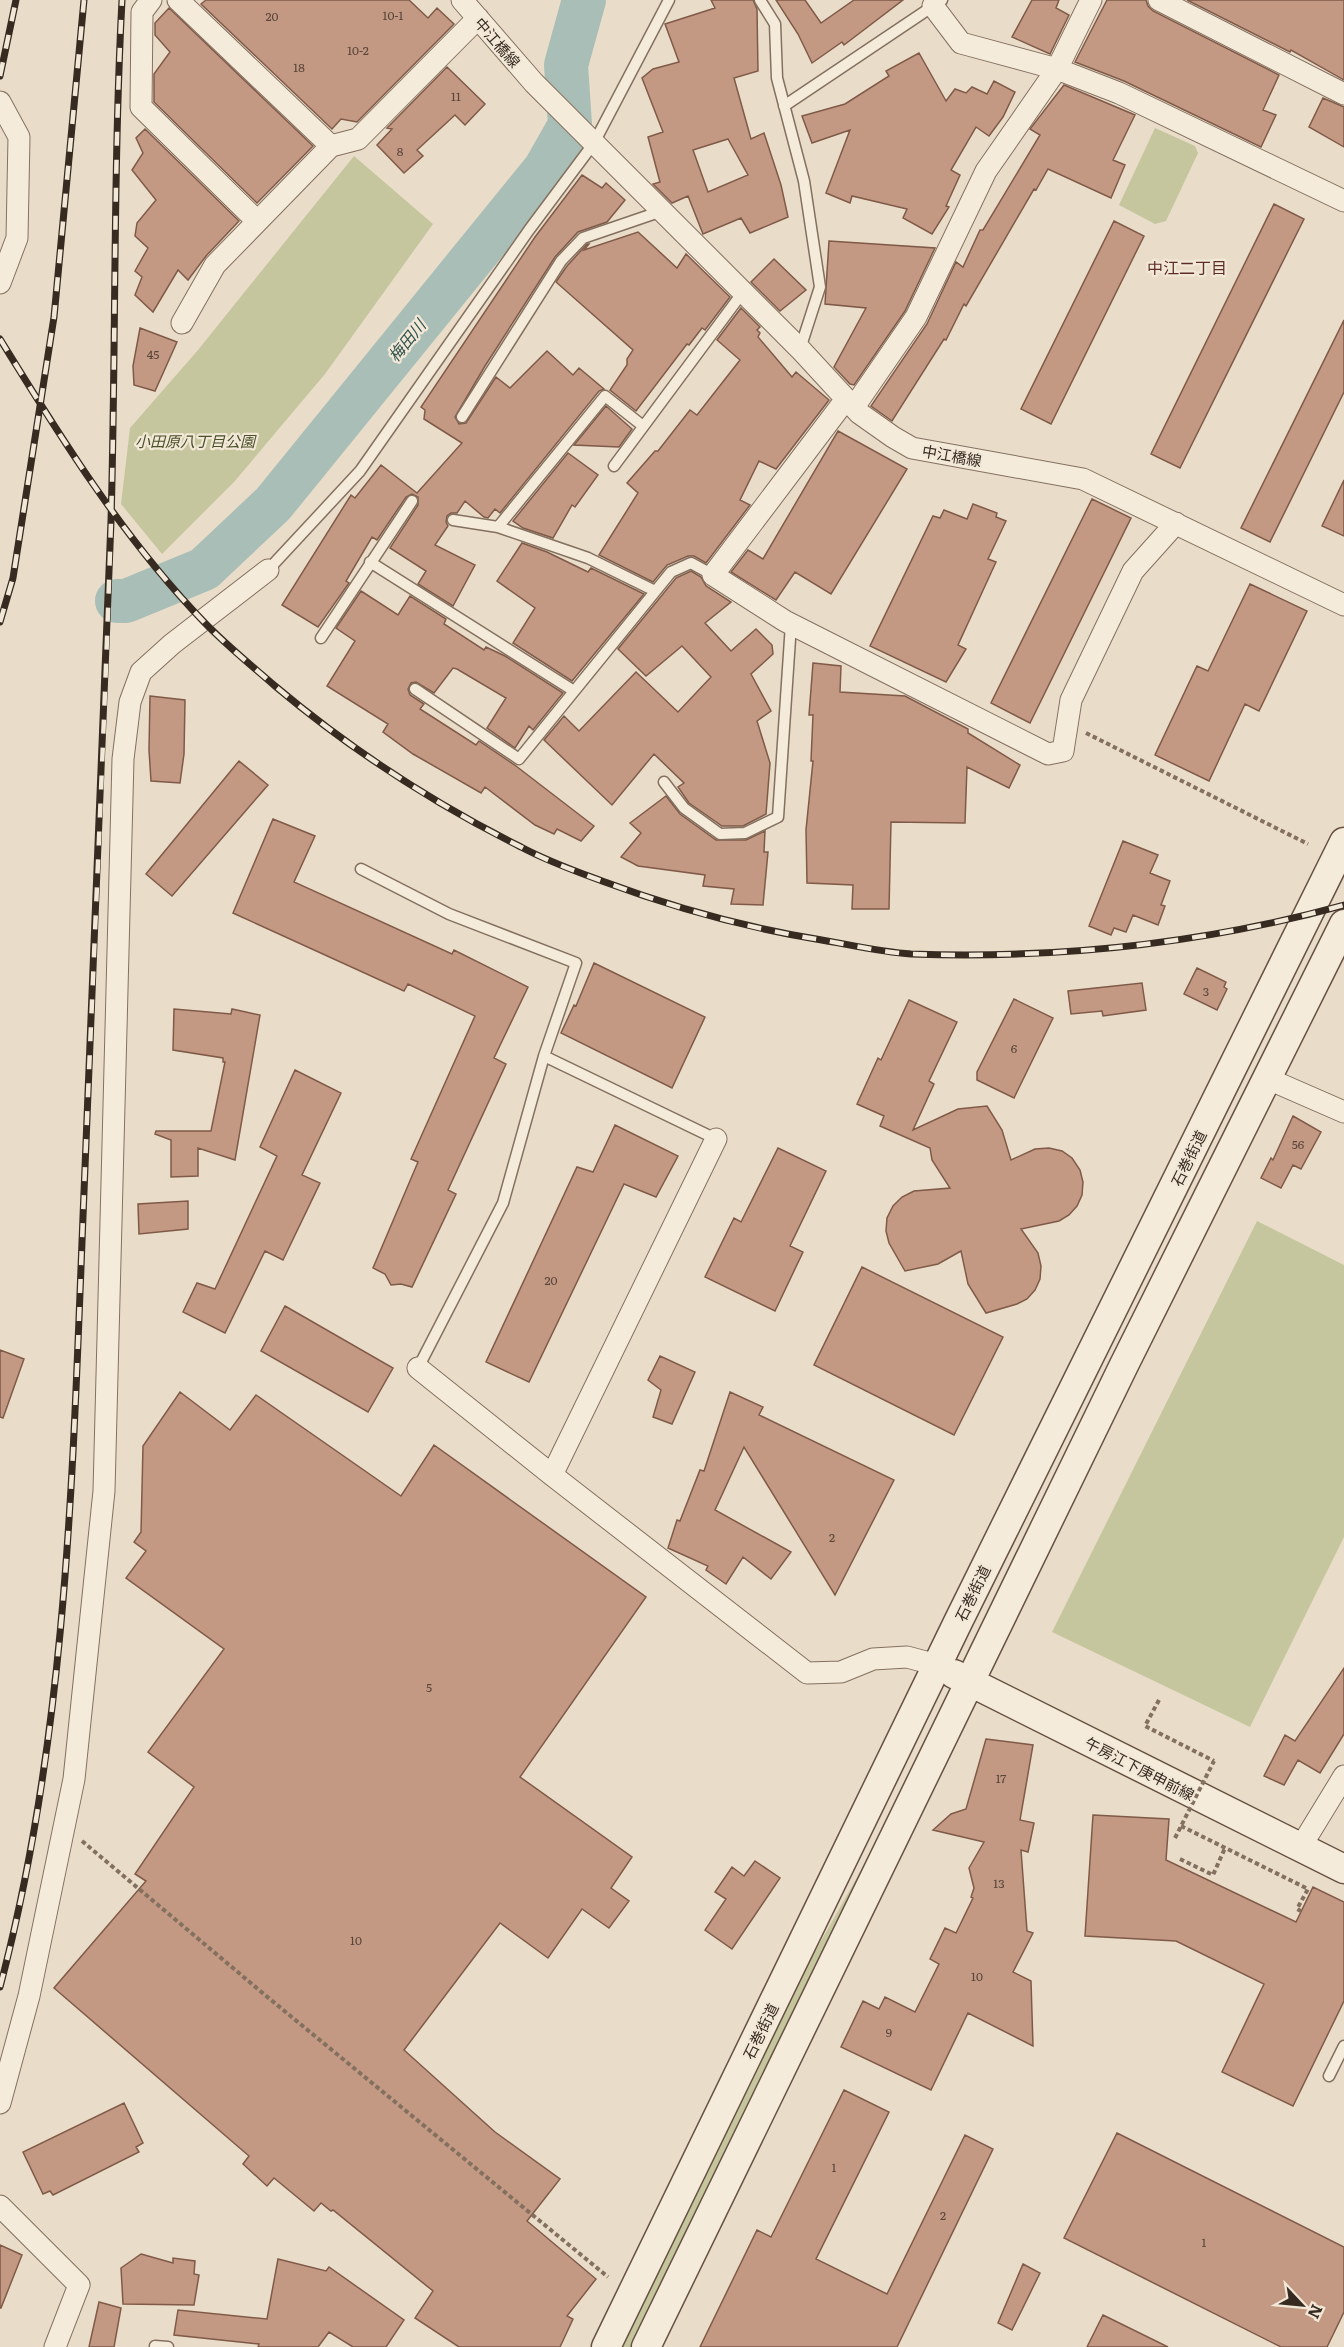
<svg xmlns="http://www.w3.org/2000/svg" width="1344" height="2347" font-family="Literata,'Noto Sans JP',serif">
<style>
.green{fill:#c5c69e}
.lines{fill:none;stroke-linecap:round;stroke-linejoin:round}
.river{stroke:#a9beb6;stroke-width:44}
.building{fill:#c39983;stroke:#805a48;stroke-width:1.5;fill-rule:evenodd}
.lane-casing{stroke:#84705f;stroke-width:13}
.street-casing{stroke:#84705f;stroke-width:23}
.secondary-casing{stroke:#665142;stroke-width:31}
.path{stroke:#84705f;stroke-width:4;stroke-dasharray:4.5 3;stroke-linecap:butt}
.lane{stroke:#f5ebdb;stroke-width:10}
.street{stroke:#f5ebdb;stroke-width:21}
.secondary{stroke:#f5ebdb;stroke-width:28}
.rail-casing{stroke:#362a21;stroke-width:7}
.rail{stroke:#f2e8d7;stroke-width:4.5;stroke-dasharray:14;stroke-linecap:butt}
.path-bridge{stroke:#84705f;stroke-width:4;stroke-dasharray:4.5 3;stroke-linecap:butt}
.labels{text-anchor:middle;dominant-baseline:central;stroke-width:4.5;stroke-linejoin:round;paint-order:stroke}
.number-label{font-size:12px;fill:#59463a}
.street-label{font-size:15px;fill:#362a21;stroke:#f2e8d7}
.park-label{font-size:15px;font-style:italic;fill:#49502a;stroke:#f2e8d7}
.neighbourhood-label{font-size:16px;fill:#5d2d26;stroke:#f2e8d7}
.water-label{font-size:16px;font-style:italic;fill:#32544f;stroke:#f2e8d7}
</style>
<rect width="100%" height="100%" fill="#e9ddc9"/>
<!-- green -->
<path class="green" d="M1155,128L1195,146L1198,153L1166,221L1155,224L1119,205Z
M354,156L433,224L325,374L234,482L162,554L121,504L130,428L198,350Z
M1257,1221L1344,1265V1537L1250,1727L1052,1632Z
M868,1858L873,1862L631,2347H622L800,1978Z"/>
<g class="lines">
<!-- river -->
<path class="river" d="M117,601H126L204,569L273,504L545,169L570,125L566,65L584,0"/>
</g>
<!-- building -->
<path class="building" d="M206,0H409L428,18L437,8L454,24L357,122L341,119L332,129L201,4Z
M711,0H753L757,9L758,71L734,78L751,139L764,133L781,185L788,217L750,233L741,218L703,234L688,196L672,203L653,184L660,182L648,137L663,132L642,78L653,69L679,62L665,24L715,8ZM728,139L748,175L708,192L693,150Z
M776,0H805L821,23L854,0H903L844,45L842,42L812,63L798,34Z
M1032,0H1059L1056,8L1069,15L1050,54L1012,37Z
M1107,0H1146L1148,6L1153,11L1279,75L1263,110L1276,115L1261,147L1124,81L1075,62Z
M1187,0H1344V80L1291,50L1290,52Z
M169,8L313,146L257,203L154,102V74L170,52L155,35V23Z
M919,53L946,101L955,89L966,93L972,87L987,94L994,81L1015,92L1003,117L989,136L976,127L951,170L960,175L946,206L949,207L932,234L903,218L907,209L852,196L850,203L826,193L850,130L812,143L802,116L845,104L889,76L886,71Z
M447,67L485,104L465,125L455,115L417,150L423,156L404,173L377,145L392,129L387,128Z
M1064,85L1135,115L1113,160L1125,165L1111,198L1048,169L1036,190L1034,189L966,306L964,304L946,340L944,339L892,421L871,406L927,324L956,262L963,267L980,230H983L1040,135L1030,129Z
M1323,98L1344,107V147L1309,127Z
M145,129L239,221L206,256L188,280L178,270L153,312L135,295L142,277L135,271L148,248L135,236L137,223L156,200L132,170L143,153L136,138Z
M582,175L602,188L606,183L625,200L607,222L578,232L555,257L485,366L455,417L459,424L466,423L496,377L510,388L547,351L573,375L579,368L604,389L599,391L500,513L495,509L488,518L484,517L465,501L457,513H451L447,516L446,522L448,526L435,545L475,565L453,606L418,584L426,571L390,548L418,505V497L412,494L406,497L377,540L372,537L346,581L349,583L318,627L282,605L351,495L355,498L381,465L417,493L462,443L424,419L425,410L421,407L535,237Z
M1274,204L1304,219L1180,468L1151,454Z
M1114,221L1144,236L1051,424L1021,409Z
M638,232L677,268L686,254L730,297L705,330L702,328L689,345L687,344L636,411L610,390L627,365V359L633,350L556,282L567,266L587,244H589L584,250Z
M829,241L935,248L905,311L854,385L850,384L834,367L866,308L825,304Z
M774,259L806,290L780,311L751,282Z
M741,308L760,327L757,330L760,333L758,337L792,377L796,372L829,400L776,469L759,461L740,500L750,505L706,563L694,556H688L667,565L653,582L599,555L638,493L627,483L655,451H658L690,410L697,415L740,360L717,340Z
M1344,320V392L1270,542L1241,528Z
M140,328L177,342L155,391L134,385L133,366Z
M606,406L632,429L619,447L574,445Z
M838,431L907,469L831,594L795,572L776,600L731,572L748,550L763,559Z
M568,453L598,475L575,507L572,505L553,538L523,528L513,521Z
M1344,480V536L1322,526Z
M1092,499L1131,518L1030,723L991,703Z
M973,504L997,513L996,517L1006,521L988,559L996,562L958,645L966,649L946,682L870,646L933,516L940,518L944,510L967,519Z
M522,543L547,552L588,572L591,568L644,594L572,681L513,643L535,608L497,581Z
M691,571L701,577L706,586L731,602L705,623L731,651L756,629L772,645L773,654L751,674L771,711L757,721L770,763L766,814L743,826H722L689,803L678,787L684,783L654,754L612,805L544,740L564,716L579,731L636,672L678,712L711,677L682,646L646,676L618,649L676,578Z
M1250,584L1307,611L1259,711L1245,704L1209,781L1155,755L1197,666L1208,671Z
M361,591L398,615L410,596L446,619L444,624L484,650L486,647L505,656L563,693L533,730L529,726L515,748L487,728L506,698L457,669L453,668L434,693L416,682L411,683L408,689L410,695L424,704L420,709L476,745L479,741L516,766L594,826L581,841L557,829L554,834L535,825L485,787L481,793L413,754L383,732L388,724L327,686L355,641L336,628Z
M813,663L841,666L840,692L905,696L968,729V733L1020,765L1009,788L967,767L965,823L891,822L889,909H852L853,885L807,883L806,830L813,761H811L813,715H809Z
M150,696L185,700L184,754L180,783L151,781L149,750Z
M239,761L268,785L172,896L146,874Z
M666,796L680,814L716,840H746L765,831L764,852H768L763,905L731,904L734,889L703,886L705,875L638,866L621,857L641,833L630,823Z
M273,819L315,836L294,882L452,954L454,950L528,987L494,1058L506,1064L448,1190L456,1194L412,1287L401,1284L391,1285L385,1274L373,1268L418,1162L411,1159L475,1016L408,984L404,991L233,913Z
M1123,841L1158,855L1150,873L1170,881L1161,905L1165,906L1158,925L1133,915L1126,932L1114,928L1111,935L1089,926Z
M594,963L705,1017L672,1088L561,1033L574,1005L576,1006Z
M1197,968L1226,982L1224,987L1227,989L1217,1010L1184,994Z
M1142,983L1146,1010L1103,1016L1102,1011L1071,1014L1068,991Z
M1014,999L1053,1018L1014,1098L977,1080V1072Z
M909,1000L957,1022L929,1081L934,1084L913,1130L958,1109L987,1106L1002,1130L1011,1160L1035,1149L1049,1148L1062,1151L1072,1158L1080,1170L1083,1182L1082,1195L1077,1206L1069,1215L1059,1221L1021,1229L1038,1253L1041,1266L1040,1279L1035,1290L1027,1299L1017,1304L986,1313L968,1284L961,1251L938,1264L905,1271L889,1243L886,1231L887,1218L893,1206L902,1197L914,1191L950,1188L932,1160L930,1148L880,1126L884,1116L857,1104L878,1058L881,1060Z
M174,1009L231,1014L232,1009L260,1015L235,1160L198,1148V1176L171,1177V1140L155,1134L156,1131H211L225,1062H223V1058L173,1050Z
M295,1070L341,1093L302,1175L320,1183L283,1260L265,1251L225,1333L183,1312L197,1283L215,1289L277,1156L260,1147Z
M1293,1116L1321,1132L1301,1169L1293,1165L1281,1188L1261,1178L1271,1158L1273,1160Z
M615,1125L678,1156L656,1197L624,1184L529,1382L486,1362L577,1167L593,1172Z
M778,1148L826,1171L790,1246L803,1252L775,1311L705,1277L734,1218L741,1222Z
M188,1201V1229L139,1234L138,1204Z
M862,1267L1003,1337L954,1435L814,1365Z
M285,1306L393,1368L368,1412L261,1351Z
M0,1350L24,1359L3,1418L0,1417Z
M660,1356L695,1372L672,1424L653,1417L661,1390L648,1380Z
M180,1392L230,1430L256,1395L401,1496L434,1445L646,1597L520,1777L632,1857L611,1888L629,1901L609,1928L582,1909L548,1958L500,1923L404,2050L495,2132L560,2179L527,2221L596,2279L567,2316L573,2319L560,2347H459L415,2318L433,2291L333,2210L331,2211L321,2203L314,2211L274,2178L267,2186L243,2164L249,2156L54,1988L146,1881L135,1874L194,1787L148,1752L224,1649L126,1578L146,1551L134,1542L141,1532L143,1446Z
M730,1392L763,1407L759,1415L894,1480L835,1595L744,1447L715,1510L791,1552L771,1579L743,1557L726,1584L706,1570L708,1566L668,1548L677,1520L680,1521L700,1470L704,1471Z
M1344,1668V1734L1320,1773L1298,1760L1284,1785L1264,1776L1285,1735L1295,1741Z
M986,1739L1033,1745L1020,1820L1034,1823L1028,1852L1021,1850L1027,1931L1033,1933L1013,1972L1031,1981L1033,2046L968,2013L931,2090L841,2047L863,2001L879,2009L885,1997L915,2012L939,1964L930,1959L945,1928L956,1933L973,1898L971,1897L974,1888L969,1868L984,1842L933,1830L951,1814L966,1809Z
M1093,1815L1169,1819L1166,1860L1296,1922L1313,1887L1344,1902V2001L1293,2106L1222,2072L1264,1984L1176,1941L1085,1936Z
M755,1861L780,1878L732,1949L705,1930L726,1899L715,1892L732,1867L744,1876Z
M844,2090L889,2112L816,2259L887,2294L965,2135L993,2149L897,2347H700L757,2230L771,2237Z
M124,2103L143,2143L136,2147L139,2152L53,2195L50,2191L43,2194L23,2152Z
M1117,2133L1344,2247V2312L1327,2347H1281L1064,2238Z
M0,2245L22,2255L1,2308H0Z
M141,2254L173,2263V2258L195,2261L194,2274L199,2275L194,2305L123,2304L121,2268Z
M278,2259L326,2271L329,2267L404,2320L386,2347H353L329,2332L318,2347H258L259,2344L174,2335L178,2310L267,2319Z
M1023,2264L1040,2273L1012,2330L998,2323Z
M99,2302L121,2308L114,2347H89Z
M1103,2315L1168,2347H1087Z"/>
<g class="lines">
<!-- lane casing -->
<g class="lane-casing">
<path id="lane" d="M760,0L775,24L777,78L804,181L820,287L800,349
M784,106L942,0
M462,417L561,261L583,238L662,211
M614,466L743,292
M453,520L498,527L588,558L655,591
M498,527L605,396L643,426
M370,562L574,691
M268,570L360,471L529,230L594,143L669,0
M321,638L412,501
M415,689L519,759L671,572L691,563L713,575
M664,782L684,808L720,834L745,833L778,817L791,624
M361,869L449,914L576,963L544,1056
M418,1368L503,1203L544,1056L716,1139
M1329,2076L1344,2046
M155,2346L168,2347"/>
</g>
<!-- street casing -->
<g class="street-casing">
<path id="street" d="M151,0L142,12L141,107L257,221
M178,0L331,146
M462,0L534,83L800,349L859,413L893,437L912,448L1083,479L1344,605
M1159,0L1344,94
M933,6L961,43L1057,69L1119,93L1344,201
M0,102L19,137L17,238L0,283
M182,323L215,265L331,146L358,139L478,18
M846,399L713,575L785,621L1048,754L1063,751L1071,700L1133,571L1176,523
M854,407L916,317L986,171L1057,69L1091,0
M1266,1078L1344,1112
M418,1368L552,1475L807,1673L841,1672L873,1659L907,1657L937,1665
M552,1475L716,1139
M1300,1848L1344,1776
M0,2103L29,1996L74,1779L104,1491L123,759L130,702L141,672L172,644L268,570
M0,2206L79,2285L55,2347"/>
</g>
<!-- secondary casing -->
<g class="secondary-casing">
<path id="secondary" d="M954,1674L1344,1869
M606,2347L959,1620L1344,842
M646,2347L1124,1365L1344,924"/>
</g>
<!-- path -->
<path class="path" d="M1086,733L1308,844
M1159,1700L1145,1726L1214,1761
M1181,1826L1308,1889L1297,1909L1301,1911
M82,1841L265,1995L608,2277
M1180,1859L1213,1875L1225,1848"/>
<!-- lane -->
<use href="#lane" class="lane"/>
<!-- street -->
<use href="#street" class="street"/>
<!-- secondary -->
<use href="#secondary" class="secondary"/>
<!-- rail casing -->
<g class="rail-casing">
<path id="rail" d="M0,76L16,0
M0,339C61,438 123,538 204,622C226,645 251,665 275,686C350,749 433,803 521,847C547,861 575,871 602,881C672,907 743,927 816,939C847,944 880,952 911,954C1057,959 1203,944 1344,905
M0,622L13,578L54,317L84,0
M0,1987C69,1727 73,1458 84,1192C93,968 104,744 111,521C116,347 113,173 122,0"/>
</g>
<!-- rail -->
<use href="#rail" class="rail"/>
<!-- path-bridge -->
<path class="path-bridge" d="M1175,1838L1214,1761"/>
</g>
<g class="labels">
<!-- number labels -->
<g class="number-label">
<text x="393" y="15">10-1</text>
<text x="272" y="16">20</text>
<text x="358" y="50">10-2</text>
<text x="299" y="67">18</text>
<text x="456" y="96">11</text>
<text x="400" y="151">8</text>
<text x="153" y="354">45</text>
<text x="1206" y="991">3</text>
<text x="1014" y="1048">6</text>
<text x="1298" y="1144">56</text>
<text x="551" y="1280">20</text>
<text x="832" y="1537">2</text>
<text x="429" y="1687">5</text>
<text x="1001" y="1778">17</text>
<text x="999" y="1883">13</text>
<text x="356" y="1940">10</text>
<text x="977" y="1976">10</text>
<text x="889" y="2032">9</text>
<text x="834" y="2167">1</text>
<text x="943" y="2215">2</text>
<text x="1204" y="2242">1</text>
</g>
<!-- street labels -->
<g class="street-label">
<text transform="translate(498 42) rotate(49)">中江橋線</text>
<text transform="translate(952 455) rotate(10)">中江橋線</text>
<text transform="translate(1188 1158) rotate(-64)">石巻街道</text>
<text transform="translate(972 1593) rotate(-64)">石巻街道</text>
<text transform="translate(1140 1768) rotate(27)">午房江下庚申前線</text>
<text transform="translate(760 2031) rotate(-64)">石巻街道</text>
</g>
<!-- park labels -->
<g class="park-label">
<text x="195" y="440">小田原八丁目公園</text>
</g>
<!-- neighbourhood labels -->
<g class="neighbourhood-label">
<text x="1187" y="267">中江二丁目</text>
</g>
<!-- water labels -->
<g class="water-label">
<text transform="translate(406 340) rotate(-51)">梅田川</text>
</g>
</g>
<!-- north arrow -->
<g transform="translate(1302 2305) rotate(116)" stroke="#f2e8d7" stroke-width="4.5" paint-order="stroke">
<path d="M0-4.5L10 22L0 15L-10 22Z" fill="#362a21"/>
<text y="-9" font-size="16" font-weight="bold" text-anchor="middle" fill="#362a21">N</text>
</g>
</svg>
